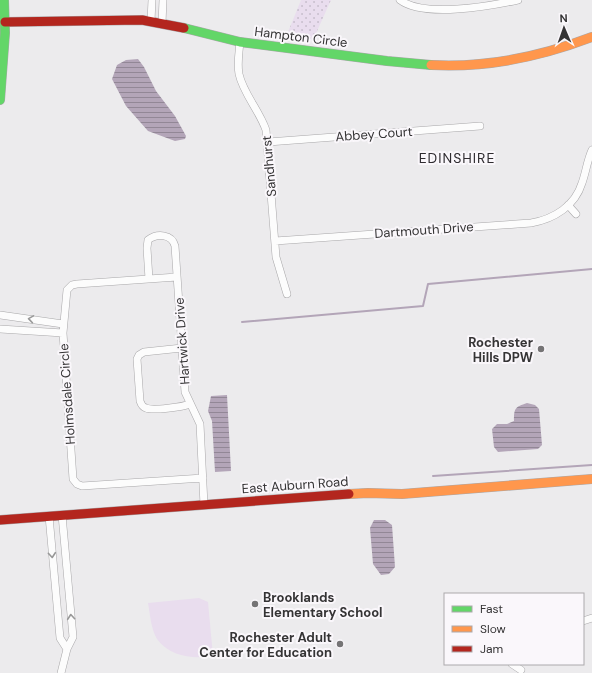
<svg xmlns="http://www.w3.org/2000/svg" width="592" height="673" font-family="'DM Sans',sans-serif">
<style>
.grass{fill:url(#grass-dots)}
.park{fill:#e9ddee}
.water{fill:url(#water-rules)}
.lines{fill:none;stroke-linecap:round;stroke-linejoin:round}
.stream{stroke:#b3a5b8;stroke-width:2}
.street-casing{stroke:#a8a7a9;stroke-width:8}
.fast-casing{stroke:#a8a7a9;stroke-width:10}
.slow-casing{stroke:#a8a7a9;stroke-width:10}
.jam-casing{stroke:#a8a7a9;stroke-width:10}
.street{stroke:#fcfcfc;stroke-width:7}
.fast{stroke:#63d668;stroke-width:9}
.slow{stroke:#ff974d;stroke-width:9}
.jam{stroke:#b3261e;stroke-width:9}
.oneway{stroke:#989898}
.poi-dot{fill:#757475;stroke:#faf7fb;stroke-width:1.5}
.labels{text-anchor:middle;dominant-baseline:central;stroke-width:4;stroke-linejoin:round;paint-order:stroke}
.street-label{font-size:13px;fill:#353435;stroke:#faf7fb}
.poi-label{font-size:13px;font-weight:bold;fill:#353435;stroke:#faf7fb;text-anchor:end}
.neighbourhood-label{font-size:14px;letter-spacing:1px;fill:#2f2c30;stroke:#faf7fb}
</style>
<defs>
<pattern id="grass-dots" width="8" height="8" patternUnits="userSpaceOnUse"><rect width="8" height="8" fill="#e9ddee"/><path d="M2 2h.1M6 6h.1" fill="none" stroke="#c8becd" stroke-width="1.8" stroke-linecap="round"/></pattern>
<pattern id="water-rules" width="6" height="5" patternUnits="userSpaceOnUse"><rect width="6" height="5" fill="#b3a5b8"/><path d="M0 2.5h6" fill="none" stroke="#928796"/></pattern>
</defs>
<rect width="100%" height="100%" fill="#ecebed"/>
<!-- grass -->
<path class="grass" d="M301,0H331L313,40L286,37Z"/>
<!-- park -->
<path class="park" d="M199,598L208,602L213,656C193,659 170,657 157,639C151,629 150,614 148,603Z"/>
<!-- water -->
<path class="water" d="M138,59L144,67L156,91L175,116L186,136L185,139L175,141L148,131L126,106L112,79L117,65L126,60Z
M227,395L231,471L215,472L212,421L208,411L211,396Z
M527,403L535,405L539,409L542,445L538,449L498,452L494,447L492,429L497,424H507L514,421C514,408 515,407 527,403Z
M374,520H385L392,525L395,567L389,574L381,575L373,564L370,528Z"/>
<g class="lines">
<!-- stream -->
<path class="stream" d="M242,322L423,306L428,284L592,269
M433,476L592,465"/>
<!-- street casing -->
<g class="street-casing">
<path id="street" d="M400,0C424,18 490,6 518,0
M151,21L152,0
M162,23L163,0
M240,42C239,53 237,63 239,74C243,93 259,110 266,130L276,257L287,294
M268,142L480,126
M568,205L576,214
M275,241L531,223C554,219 575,206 582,183C586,172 587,161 592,150
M177,277L77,284L72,285L67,290L63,333L73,479L77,484L82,486L203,478
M149,279L147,248L148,240C157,233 172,234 175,246L185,392L200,424L204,505
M0,315L63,324
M0,329L63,333
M182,348L144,352L139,355L137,359L140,401C141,404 142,407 146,408C152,411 183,407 190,404
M49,516L60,638L67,649L73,637L62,515
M583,621L592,618
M512,664L521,670
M61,673L67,649"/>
</g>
<!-- fast casing -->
<g class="fast-casing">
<path id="fast" d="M184,28L240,42L387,61L431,65
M0,100L5,33L4,0"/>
</g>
<!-- slow casing -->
<g class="slow-casing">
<path id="slow" d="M431,65C487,68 540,57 592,37
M349,494L368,493L402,494L592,479"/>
</g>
<!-- jam casing -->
<g class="jam-casing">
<path id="jam" d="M5,22L142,20L184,28
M0,520L349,494"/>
</g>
<!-- street -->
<use href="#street" class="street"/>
<!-- fast -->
<use href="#fast" class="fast"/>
<!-- slow -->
<use href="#slow" class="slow"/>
<!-- jam -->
<use href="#jam" class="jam"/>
</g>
<!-- one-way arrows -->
<defs><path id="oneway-chevron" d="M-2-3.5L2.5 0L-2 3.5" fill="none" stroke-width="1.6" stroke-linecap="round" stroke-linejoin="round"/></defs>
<g class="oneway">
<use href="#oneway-chevron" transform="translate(31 319) rotate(-171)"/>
<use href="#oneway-chevron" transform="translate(52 555) rotate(85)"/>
<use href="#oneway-chevron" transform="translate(71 617) rotate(-95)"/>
</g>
<!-- markers -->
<g class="poi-dot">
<circle cx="541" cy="349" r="4"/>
<circle cx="255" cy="604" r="4"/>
<circle cx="340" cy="644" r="4"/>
</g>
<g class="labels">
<!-- street labels -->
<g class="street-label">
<text transform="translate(301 37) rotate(7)">Hampton Circle</text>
<text transform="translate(374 134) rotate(-4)">Abbey Court</text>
<text transform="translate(269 166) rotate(-95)">Sandhurst</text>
<text transform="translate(424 230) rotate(-4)">Dartmouth Drive</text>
<text transform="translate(182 341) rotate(-94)">Hartwick Drive</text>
<text transform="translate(67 394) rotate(-94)">Holmsdale Circle</text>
<text transform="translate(295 485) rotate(-4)">East Auburn Road</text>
</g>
<!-- poi labels -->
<g class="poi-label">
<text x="533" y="342">Rochester<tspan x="533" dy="15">Hills DPW</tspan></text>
<text x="263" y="597" text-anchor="start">Brooklands<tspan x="263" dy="15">Elementary School</tspan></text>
<text x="332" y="637">Rochester Adult<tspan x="332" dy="15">Center for Education</tspan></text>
</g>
<!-- neighbourhood labels -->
<g class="neighbourhood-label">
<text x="457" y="158">EDINSHIRE</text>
</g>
</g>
<!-- legend -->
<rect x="444" y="593" width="140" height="72" fill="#faf7fb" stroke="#aba9ac"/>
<rect x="452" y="606" width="20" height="6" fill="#63d668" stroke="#aba9ac"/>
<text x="480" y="613" font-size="12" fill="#353435">Fast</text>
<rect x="452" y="626" width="20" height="6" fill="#ff974d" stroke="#aba9ac"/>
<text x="480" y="633" font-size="12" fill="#353435">Slow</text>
<rect x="452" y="646" width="20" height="6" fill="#b3261e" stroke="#aba9ac"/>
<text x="480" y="653" font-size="12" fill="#353435">Jam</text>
<!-- north arrow -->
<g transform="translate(564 28) rotate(358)" stroke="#faf7fb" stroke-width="3" paint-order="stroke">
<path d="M0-3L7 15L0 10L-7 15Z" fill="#353435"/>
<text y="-6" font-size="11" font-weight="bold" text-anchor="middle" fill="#353435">N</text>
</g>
</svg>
